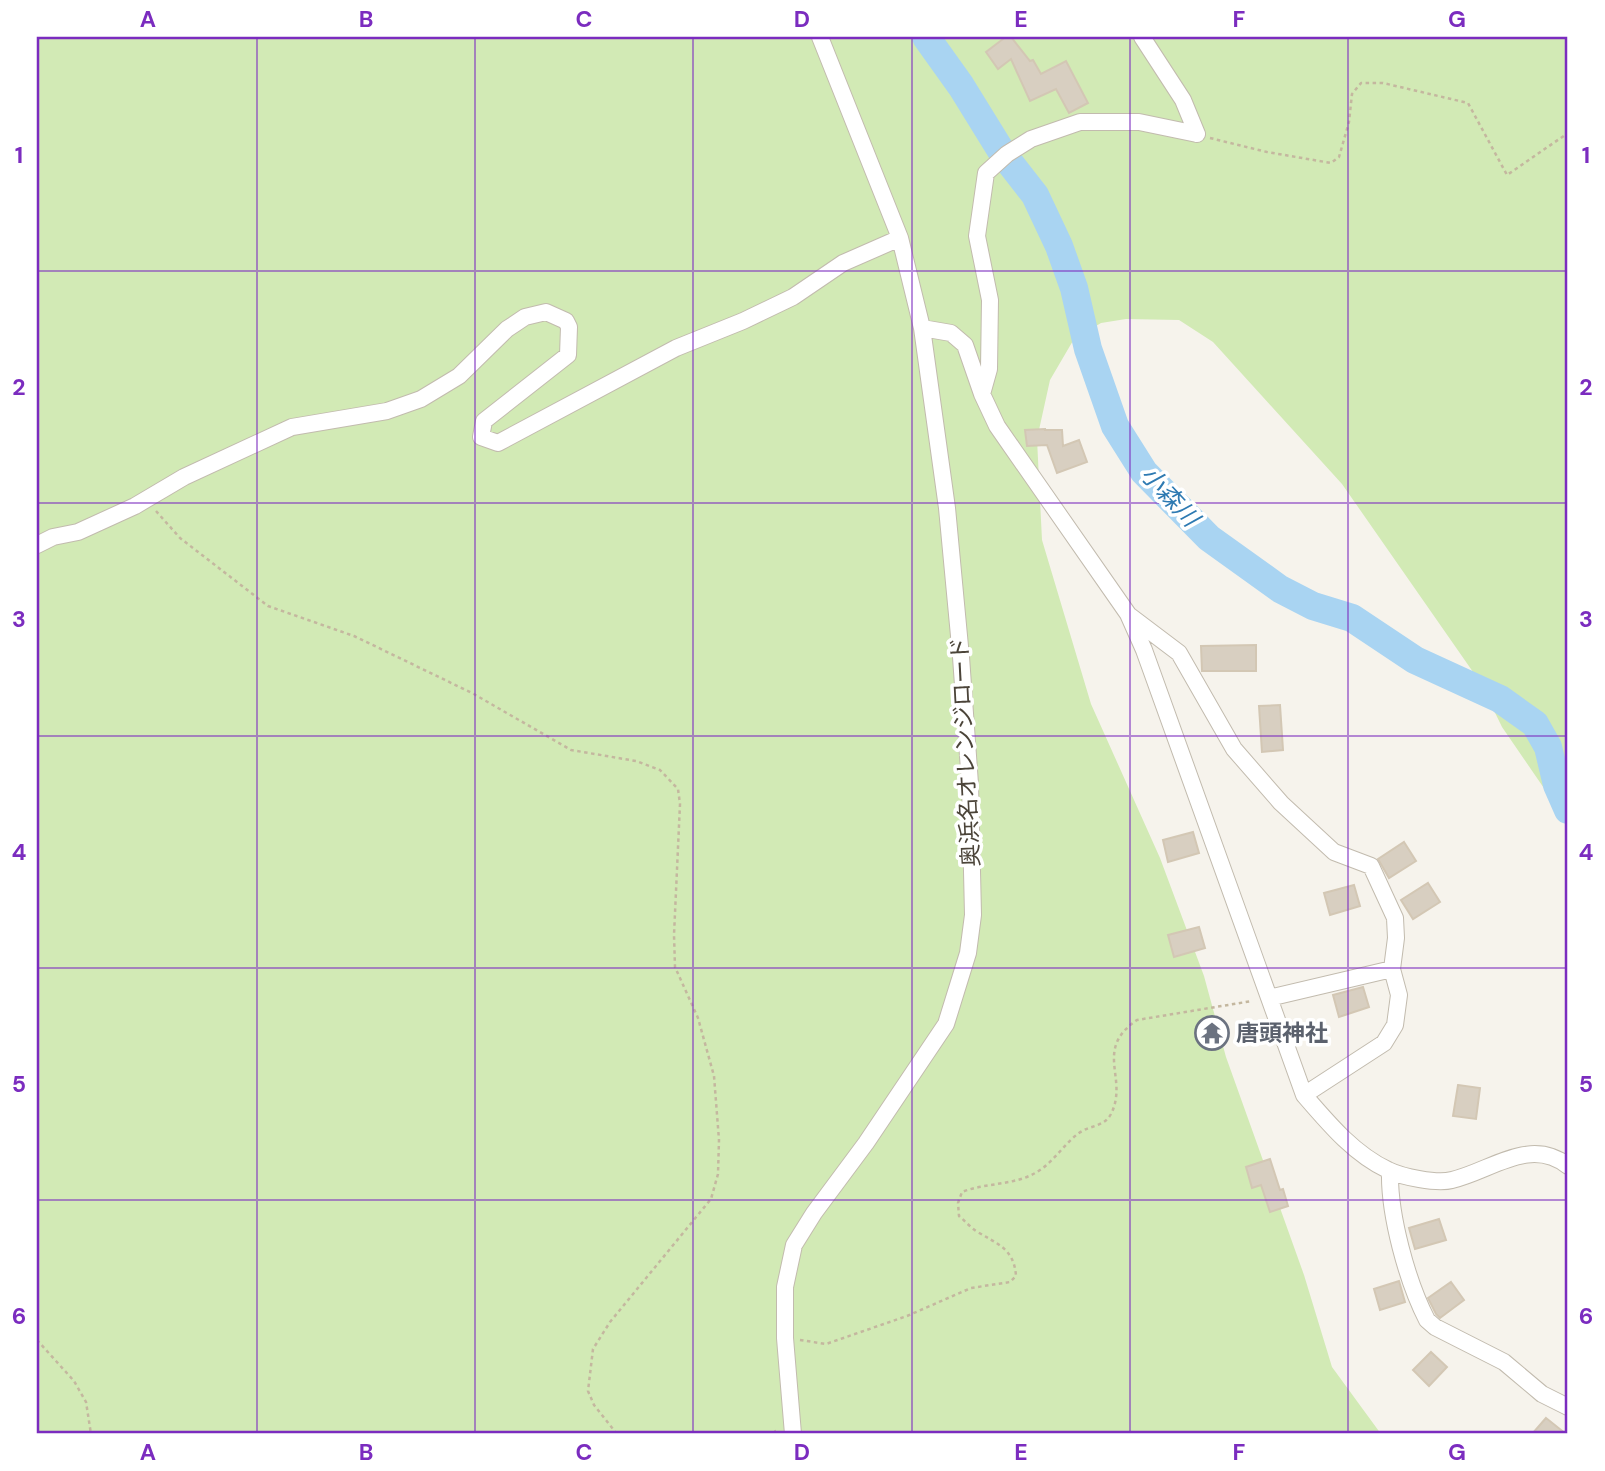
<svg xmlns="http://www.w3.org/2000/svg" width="1605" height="1471" font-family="'DM Sans','Noto Sans JP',sans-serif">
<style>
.green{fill:#d2eab5}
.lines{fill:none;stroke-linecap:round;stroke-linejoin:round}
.river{stroke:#a9d4f2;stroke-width:28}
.building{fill:#d8cfc1;stroke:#d3c7b4;stroke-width:2}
.minor-casing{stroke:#c2bbae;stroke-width:18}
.path{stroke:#c4b79f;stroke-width:2.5;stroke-dasharray:3.5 3.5;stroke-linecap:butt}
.minor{stroke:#fff;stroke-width:16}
.grid{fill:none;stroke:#7b2cbf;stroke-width:2;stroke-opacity:0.55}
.labels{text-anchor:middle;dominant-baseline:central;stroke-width:7;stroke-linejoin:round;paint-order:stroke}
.street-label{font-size:23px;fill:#4b4439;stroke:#fff}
.worship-label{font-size:23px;font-weight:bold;fill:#5b616d;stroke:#fff;text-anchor:start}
.water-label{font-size:24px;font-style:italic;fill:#2e7ab2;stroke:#fff}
.neatline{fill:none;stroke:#7b2cbf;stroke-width:2.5}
.grid-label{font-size:23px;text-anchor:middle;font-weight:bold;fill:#7b2cbf}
</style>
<rect width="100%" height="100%" fill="#f6f3ec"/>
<!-- green -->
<path class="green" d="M37,37H1568V820L1561,813L1502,727L1480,682L1342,484L1213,342L1179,320L1126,319L1101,323L1074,339L1050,380L1037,439L1042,540L1091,704L1160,858L1204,976L1226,1057L1304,1275L1332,1367L1381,1434H37Z"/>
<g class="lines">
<!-- river -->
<path class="river" d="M926,37L961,86L1003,154L1035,195L1059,246L1074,288L1088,349L1115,426L1144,472L1209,538L1280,589L1313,606L1352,618L1415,660L1500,699L1535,724L1548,747L1557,785L1568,810"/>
</g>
<!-- building -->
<path class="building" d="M1002,37H1011L1030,61L1033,60L1041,74L1066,61L1088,103L1069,113L1056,89L1030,101L1011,59L998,69L986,52L1003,39Z
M1045,429V430H1062L1063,446L1079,440L1087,462L1057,473L1047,445L1027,446L1025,430Z
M1256,645V671H1202L1201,646Z
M1280,705L1283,750L1262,752L1259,706Z
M1193,832L1199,853L1168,862L1163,840Z
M1404,842L1416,861L1389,878L1378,859Z
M1428,883L1440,902L1413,919L1401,900Z
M1354,885L1360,906L1330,915L1324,893Z
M1199,927L1205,948L1174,957L1168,935Z
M1363,987L1369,1007L1339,1017L1333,995Z
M1458,1085L1480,1088L1476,1119L1453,1116Z
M1270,1159L1280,1190L1283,1189L1288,1206L1270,1212L1261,1185L1252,1188L1246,1167Z
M1439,1219L1446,1240L1415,1249L1409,1228Z
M1399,1281L1405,1302L1380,1310L1374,1289Z
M1451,1282L1464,1300L1440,1318L1436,1314L1428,1298Z
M1431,1352L1447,1367L1429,1386L1413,1370Z
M1546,1418L1566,1434H1532Z"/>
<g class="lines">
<!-- minor casing -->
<g class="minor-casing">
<path id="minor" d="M1142,37L1183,100L1197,134
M922,328L951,333L965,345L982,394L997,426L1128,614L1144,650L1304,1095C1329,1124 1354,1154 1388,1170C1402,1177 1437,1184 1452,1180C1491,1171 1530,1136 1568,1166
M982,394L989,369L990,300L977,236L986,173L1007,154L1031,139L1080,122H1139L1197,134
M37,545L53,537L78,532L135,506L184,477L292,427L387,411L421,399L459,376L507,329L525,317L546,312L566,321L569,327L568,355L484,421L481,437L498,443L676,348L743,321L793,297L843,263L900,238
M1130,616L1179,653L1234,749L1281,803L1334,852L1371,866L1395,918L1396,938L1392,969L1399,995L1395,1025L1384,1043L1304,1095
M1269,998L1392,969
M1390,1172C1389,1215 1407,1281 1427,1320L1435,1327L1504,1362L1542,1394L1568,1407
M793,1434L785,1338V1287L794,1245L814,1213L866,1143L946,1024L968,953L973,915L970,784L961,657L947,508L922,328L900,238L820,37"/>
</g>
<!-- path -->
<path class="path" d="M1210,138L1267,152L1331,163L1339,157L1349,122L1352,94L1361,83H1383L1468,103L1507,175L1568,133
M156,511L180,538L268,606L354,636L472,693L571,750L636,761L660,770L678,789L680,804L674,935L675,967L698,1018L714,1076L719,1140L718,1174L711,1199L610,1322L593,1349L588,1391L594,1405L617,1434
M37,1340L74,1381L86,1402L91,1434
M800,1340L826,1344L907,1316L971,1288L1010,1282L1016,1276C1014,1248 997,1244 976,1231C970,1227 965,1221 959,1216L958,1203L962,1192C987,1182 1017,1186 1040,1170C1055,1160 1065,1143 1079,1133C1090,1125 1104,1127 1111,1114C1129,1078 1093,1050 1137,1020L1252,1001
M768,1434L776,1431"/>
<!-- minor -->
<use href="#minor" class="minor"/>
</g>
<!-- grid -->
<path class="grid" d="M257,37V1434M475,37V1434M693,37V1434M912,37V1434M1130,37V1434M1348,37V1434M37,271H1568M37,503H1568M37,736H1568M37,968H1568M37,1200H1568"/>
<!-- icons -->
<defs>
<g id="temple-ring" transform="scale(1.75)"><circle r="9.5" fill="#fff" stroke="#6b7280" stroke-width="1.5"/><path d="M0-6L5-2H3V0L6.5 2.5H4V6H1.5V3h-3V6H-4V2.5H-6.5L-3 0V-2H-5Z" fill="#6b7280"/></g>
</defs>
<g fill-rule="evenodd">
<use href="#temple-ring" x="1212" y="1033"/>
</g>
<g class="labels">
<!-- street labels -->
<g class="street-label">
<text transform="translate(965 752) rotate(-93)">奥浜名オレンジロード</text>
</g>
<!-- worship labels -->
<g class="worship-label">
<text x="1236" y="1033">唐頭神社</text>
</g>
<!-- water labels -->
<g class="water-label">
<text transform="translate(1170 496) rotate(47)">小森川</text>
</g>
</g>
<!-- border -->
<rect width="1605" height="1471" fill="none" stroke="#ffffff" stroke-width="77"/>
<rect x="38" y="38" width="1528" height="1394" class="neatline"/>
<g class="grid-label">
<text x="148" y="27">A</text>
<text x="366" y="27">B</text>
<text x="584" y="27">C</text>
<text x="802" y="27">D</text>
<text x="1021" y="27">E</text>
<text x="1239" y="27">F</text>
<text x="1457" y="27">G</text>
<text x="19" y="163">1</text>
<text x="1586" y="163">1</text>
<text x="19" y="395">2</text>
<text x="1586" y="395">2</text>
<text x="19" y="627">3</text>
<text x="1586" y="627">3</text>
<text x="19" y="860">4</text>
<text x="1586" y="860">4</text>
<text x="19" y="1092">5</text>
<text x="1586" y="1092">5</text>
<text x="19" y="1324">6</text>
<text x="1586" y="1324">6</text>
<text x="148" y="1460">A</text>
<text x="366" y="1460">B</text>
<text x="584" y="1460">C</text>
<text x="802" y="1460">D</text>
<text x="1021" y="1460">E</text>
<text x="1239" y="1460">F</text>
<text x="1457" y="1460">G</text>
</g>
</svg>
